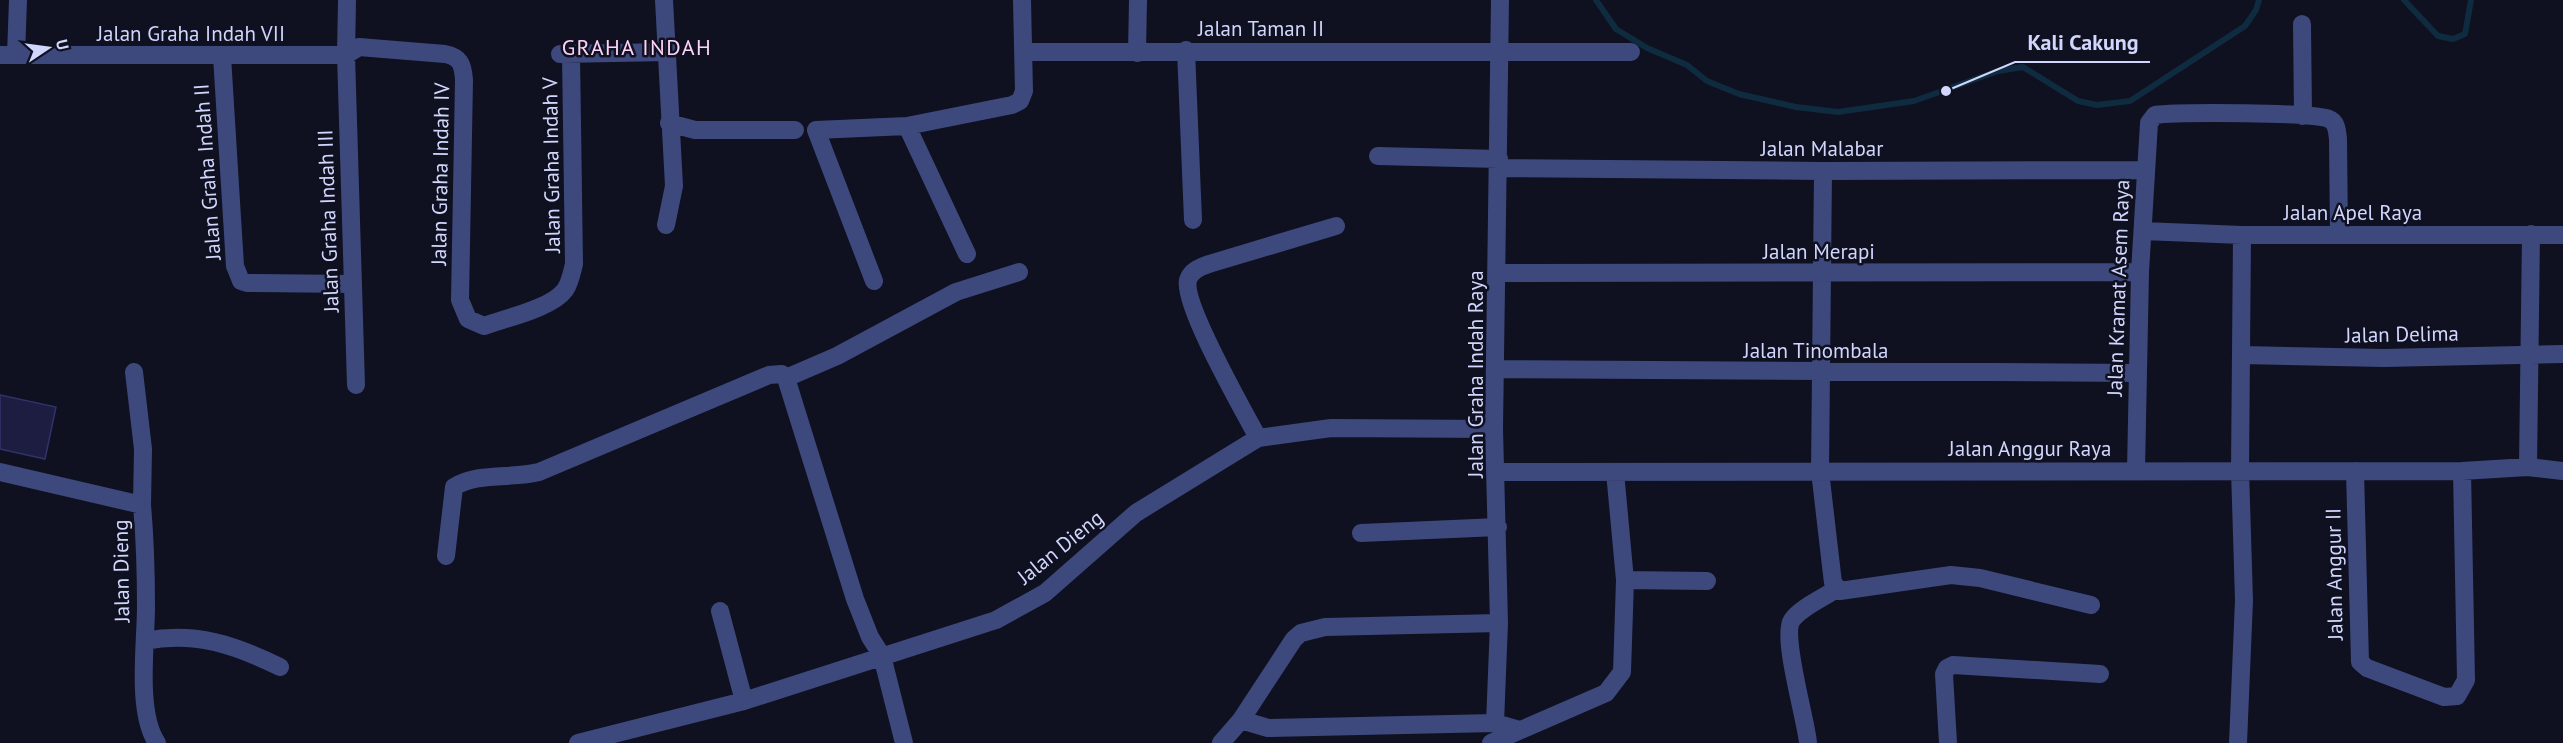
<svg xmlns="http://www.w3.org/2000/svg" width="2563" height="743" font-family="'PT Sans',sans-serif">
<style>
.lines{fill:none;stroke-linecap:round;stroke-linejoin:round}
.stream{stroke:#0f2b3f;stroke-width:6}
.building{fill:#1c1d40;stroke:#30326a;stroke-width:1.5}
.minor{stroke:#3d497c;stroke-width:18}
.labels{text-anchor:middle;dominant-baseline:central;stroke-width:5;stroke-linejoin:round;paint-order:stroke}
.street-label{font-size:21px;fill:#d1d6fc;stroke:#0f1020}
.neighbourhood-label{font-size:22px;letter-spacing:1.5px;fill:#fcd3f6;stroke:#0f1020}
.leader{fill:none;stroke:#d1d6fc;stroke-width:2}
.callout-dot{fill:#d1d6fc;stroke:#0f1020;stroke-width:2}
.callout-label{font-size:22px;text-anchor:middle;font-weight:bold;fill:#d1d6fc;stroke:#0f1020;stroke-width:5;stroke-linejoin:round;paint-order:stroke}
</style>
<rect width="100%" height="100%" fill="#0f1020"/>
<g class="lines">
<!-- stream -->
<path class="stream" d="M1596,0L1616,29L1647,48L1687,65L1707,81L1739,94L1796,107L1838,112L1914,101L1998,71L2023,67L2078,101L2097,105L2130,101L2245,26L2256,10L2259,0
M2404,0L2438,36L2453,39L2465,34L2471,0"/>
</g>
<!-- building -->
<path class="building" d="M0,395L56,407L45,459L0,449Z"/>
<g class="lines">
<!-- minor -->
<path class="minor" d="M347,0L346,55L356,385
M664,0L674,186L666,225
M1500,0L1494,429L1499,623L1495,723L1519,730
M2302,24L2303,116
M1186,50L1193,220
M1024,52H1631
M1137,53L1138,0
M560,54L667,52
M0,55H346
M16,55L18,0
M346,55L359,47L445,54C460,57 463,64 464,80L460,300L468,319L484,326C506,318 552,308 565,290C570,283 572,272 574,264L571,54
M222,56L235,266L241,281L247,283L352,284
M669,123L695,130H795
M907,126L967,254
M1378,156L1499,159
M1499,168L1823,171L2145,170
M1823,171L1820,471L1833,583L1840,591L1951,575L1980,578L2091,605
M2143,231L2242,235H2563
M1498,273L2140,272
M874,281L816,130L907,126L1012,105L1020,101L1024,91L1022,0
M2242,355L2384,358L2563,354
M1495,369L2137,373
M134,372L143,449L142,505
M786,378L837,356L956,292L1019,272
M1258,438C1244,411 1182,304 1188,280C1191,270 1201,267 1209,264L1336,226
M2528,467L2531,234
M2136,470L2140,272L2149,123L2155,115C2176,112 2314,112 2329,119C2337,122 2337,131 2338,139L2339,235
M2355,471L2360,662L2367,668L2444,697L2457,696L2466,680L2462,471
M0,472L142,505C145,539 146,573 146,607C146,643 136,712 157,743
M1496,472L2462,471L2528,467L2563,471
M1361,533L1498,527
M446,556L454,487C477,472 512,479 539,472L769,375L782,374L786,378L855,599L870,637L882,656L904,743
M1625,580L1707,581
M720,611L744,701
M145,641C195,631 235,645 280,667
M1241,720L1268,728L1495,723
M578,743L744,701L996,620L1045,593L1136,513L1258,438L1331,428L1494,429
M1221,743L1241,720L1294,639L1301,633L1325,627L1499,623
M1491,743L1606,693L1622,672L1625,580L1615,472
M1808,743C1806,719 1781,636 1792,620C1801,607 1825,597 1838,588
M1948,743L1944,674L1947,668L1953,665L2100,674
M2238,743L2244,600L2240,470L2242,235"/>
</g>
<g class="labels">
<!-- street labels -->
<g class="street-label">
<text x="1261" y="28">Jalan Taman II</text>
<text x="191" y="33">Jalan Graha Indah VII</text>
<text x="1822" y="148">Jalan Malabar</text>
<text transform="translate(551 165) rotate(-91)">Jalan Graha Indah V</text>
<text transform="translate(207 172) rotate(-94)">Jalan Graha Indah II</text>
<text transform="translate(440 174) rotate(-89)">Jalan Graha Indah IV</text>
<text x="2353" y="212">Jalan Apel Raya</text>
<text transform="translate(328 221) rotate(-92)">Jalan Graha Indah III</text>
<text x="1819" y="251">Jalan Merapi</text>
<text transform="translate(2118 288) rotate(-88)">Jalan Kramat Asem Raya</text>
<text transform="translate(2402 334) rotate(-1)">Jalan Delima</text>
<text x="1816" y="350">Jalan Tinombala</text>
<text transform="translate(1475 374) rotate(-90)">Jalan Graha Indah Raya</text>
<text x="2030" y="448">Jalan Anggur Raya</text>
<text transform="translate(1060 547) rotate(-39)">Jalan Dieng</text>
<text transform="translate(121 571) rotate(-91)">Jalan Dieng</text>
<text transform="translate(2334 574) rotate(-91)">Jalan Anggur II</text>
</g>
<!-- neighbourhood labels -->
<g class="neighbourhood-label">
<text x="637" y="47">GRAHA INDAH</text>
</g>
</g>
<!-- callouts -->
<path class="leader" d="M1946 91L2015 62H2150"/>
<circle class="callout-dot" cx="1946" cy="91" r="6"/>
<g class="callout-label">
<text x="2083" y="50">Kali Cakung</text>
</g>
<!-- north arrow -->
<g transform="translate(48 48) rotate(77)" stroke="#0f1020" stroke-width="4.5" paint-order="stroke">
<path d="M0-4.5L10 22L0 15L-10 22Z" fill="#d1d6fc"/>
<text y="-9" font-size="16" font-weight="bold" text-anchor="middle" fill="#d1d6fc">U</text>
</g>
</svg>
